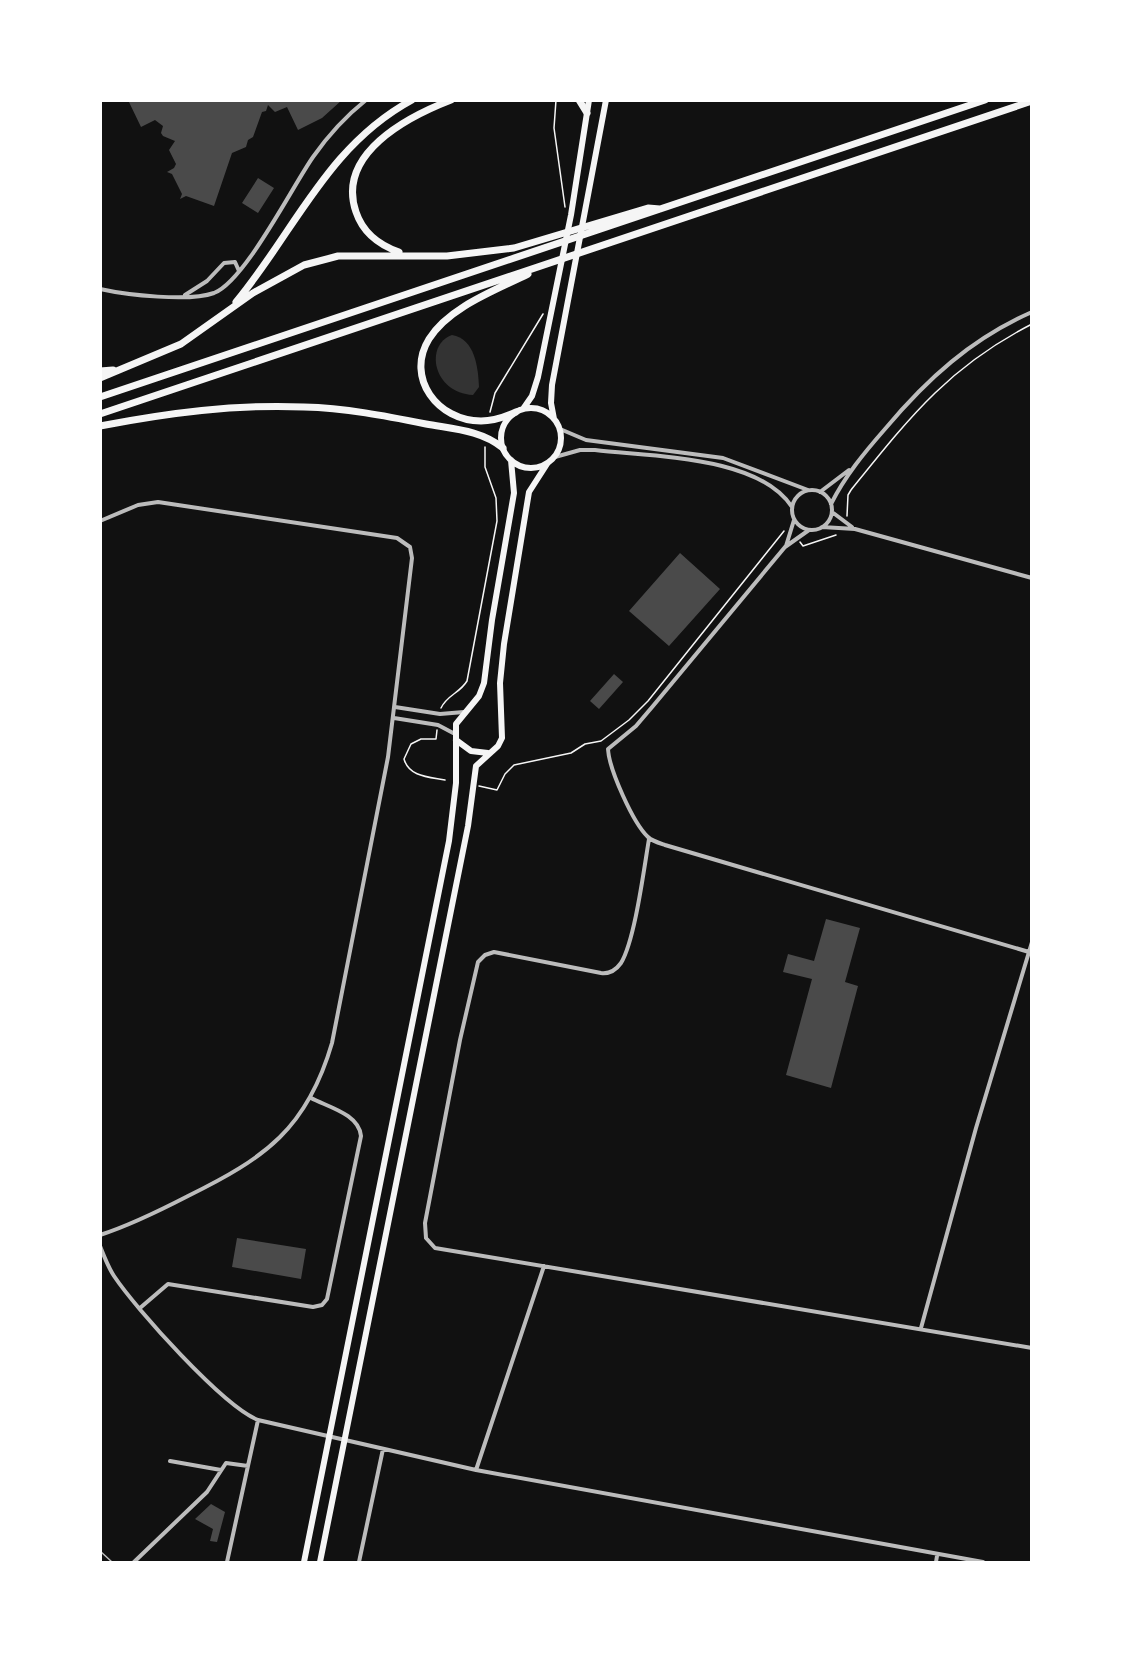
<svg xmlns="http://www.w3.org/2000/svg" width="1132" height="1663" font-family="Quicksand,sans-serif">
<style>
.water{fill:#333}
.building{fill:#4a4a4a}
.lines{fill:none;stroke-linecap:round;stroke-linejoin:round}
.path{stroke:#f5f5f5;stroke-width:1.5}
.service{stroke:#bcbcbc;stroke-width:1.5}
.minor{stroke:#bcbcbc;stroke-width:4}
.trunk{stroke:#f5f5f5;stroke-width:6}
.motorway{stroke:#f5f5f5;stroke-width:7}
</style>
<rect width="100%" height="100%" fill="#111"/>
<!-- water -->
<path class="water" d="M452,335C475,339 478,367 479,387L473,395C433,393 424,345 452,335Z"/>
<!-- building -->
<path class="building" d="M128,100H342L322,118L298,130L287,107L275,112L268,105L266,111L262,112L253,137L248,140L246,147L232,153L214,206L186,196L180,199L182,194L172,174L167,172L174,168L176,164L169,150L175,141L163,136L161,133L163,126L155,120L141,127Z
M258,178L274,188L258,213L242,203Z
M680,553L720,589L669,646L629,611Z
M614,674L623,682L599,709L590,701Z
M826,919L860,928L845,982L858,986L831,1088L786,1075L812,979L783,972L788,954L814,961Z
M237,1238L306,1249L301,1279L232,1267Z
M211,1504L225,1512L217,1542L210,1541L213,1529L195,1519Z"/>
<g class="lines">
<!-- path -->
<path class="path" d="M556,100L554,128L565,207
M490,412L495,393L543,314
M847,516L848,495L851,490C909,418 948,367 1032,324
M800,542L803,546L836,535
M441,708C447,695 460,693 467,681L497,521L496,498L485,467V447
M437,730L436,739H421L411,744L404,759C409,777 429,777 445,780
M479,786L497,790L505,774L514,765L571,753L585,744L601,741L629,720L648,701L784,531"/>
<!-- service -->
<path class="service" d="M100,1551L112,1562"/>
<!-- minor -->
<path class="minor" d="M100,289C127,295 189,302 214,293C245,281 292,187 313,157C327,137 346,116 366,100
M185,295L207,281L224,263L235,262L239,271
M560,429L586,440L723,458L808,490
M555,457L580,450H595C651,457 758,455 792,507
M792 510a20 20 0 1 1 40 0a20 20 0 1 1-40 0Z
M820,492L849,470
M831,504C845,476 864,453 885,429C927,379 971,339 1032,312
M832,512L852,527
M100,521L138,505L158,502L397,538L410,547L412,558L388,757L332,1043C307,1129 265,1158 188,1196C159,1211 131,1225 100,1235
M822,527L855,529L1032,578
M809,530L785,547L653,706L636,726L608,749C609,769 633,823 648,837C652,841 659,843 665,845L1029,952
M786,546L794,520
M395,707L440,714L464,712
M394,718L438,725L455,734
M649,839C644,868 635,940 621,963C616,970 609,974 601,973L494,952L485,955L478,962L460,1040L425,1223L426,1238L435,1248L1032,1348
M100,1246C104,1256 108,1267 114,1276C136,1309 223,1406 258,1420L476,1470L983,1562
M140,1308L168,1284L313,1307L322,1305L327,1299L361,1136C359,1114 328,1107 311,1098
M921,1328L976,1128L1032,942
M170,1461L221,1470
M476,1470L544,1266
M134,1562L207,1492L226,1463L248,1466
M227,1562L258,1420
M359,1562L383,1449
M936,1562L937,1556"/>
<!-- trunk -->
<path class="trunk" d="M501 438a30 30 0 1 1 60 0a30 30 0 1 1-60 0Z
M523,409L532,396L538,377L571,215L589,100
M554,419L551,403L552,385L606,100
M456,740L471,751L488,753
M304,1562L449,841L456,783V724L479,696L484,683L492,620L514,493L511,460
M320,1562L468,826L476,766L498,746L502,738L500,683L504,644L529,492L547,464"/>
<!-- motorway -->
<path class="motorway" d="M579,100L587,113
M399,252C379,245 363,233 356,212C336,154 407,117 451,100
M236,302C295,231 327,146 412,100
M100,371L113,370
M100,378L181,344L253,293L304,265L338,256H447L514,248L648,208L660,209
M100,397L985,100
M516,412C505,417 493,421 481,421C438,421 405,378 429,339C449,307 496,290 528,274
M100,414L1032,101
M100,426C168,413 235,404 304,407C345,408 386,416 426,424C453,429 481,430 503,448"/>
</g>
<!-- border -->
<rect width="1132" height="1663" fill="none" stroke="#ffffff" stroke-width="204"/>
</svg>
